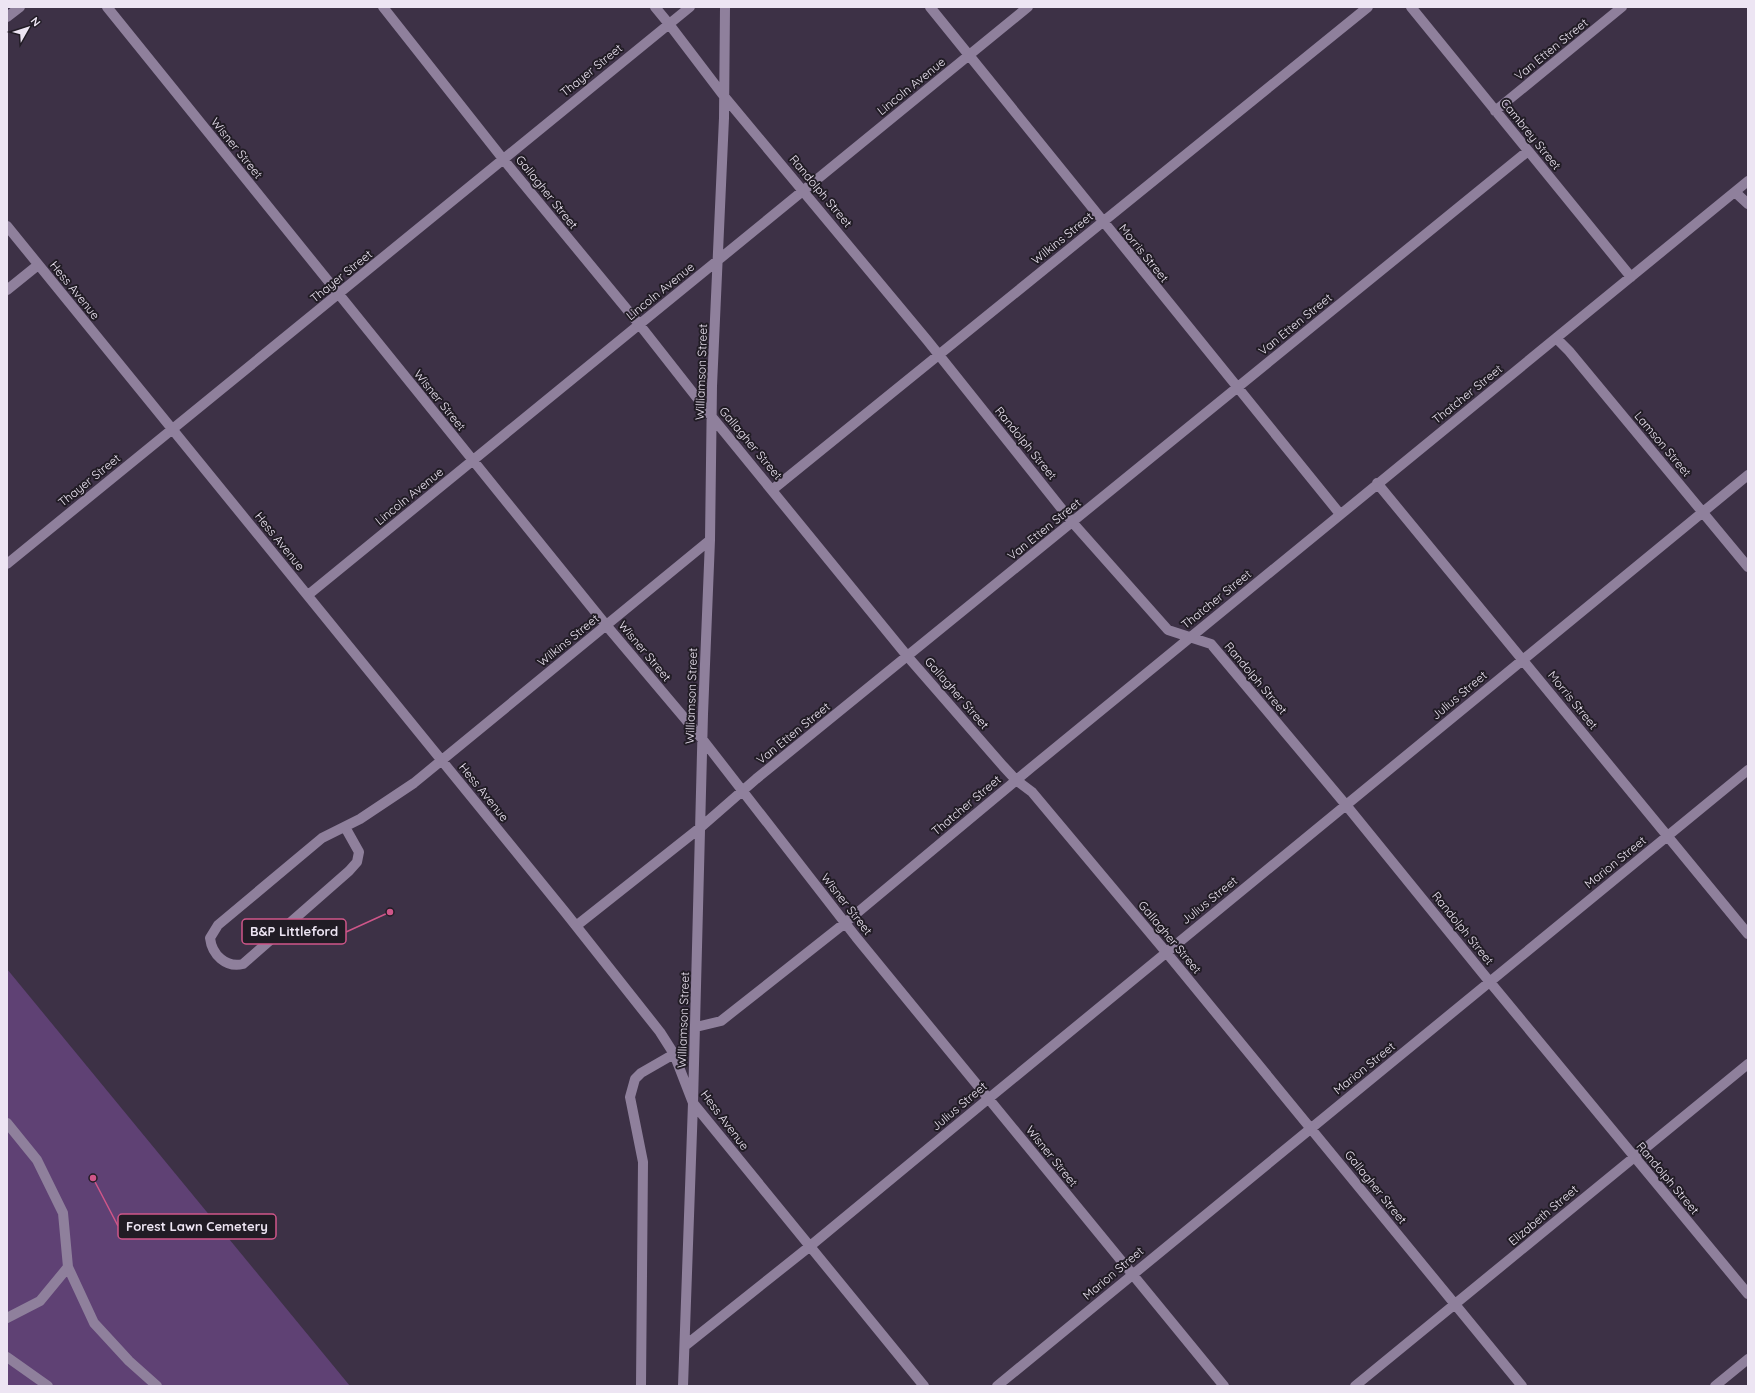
<svg xmlns="http://www.w3.org/2000/svg" width="1755" height="1393" font-family="Quicksand,sans-serif">
<style>
.green{fill:#5f4174}
.lines{fill:none;stroke-linecap:round;stroke-linejoin:round}
.minor{stroke:#8f809c;stroke-width:10}
.labels{text-anchor:middle;dominant-baseline:central;stroke-width:4;stroke-linejoin:round;paint-order:stroke}
.street-label{font-size:12px;fill:#ede5f3;stroke:#211c25}
.leader{fill:none;stroke:#cf5689;stroke-width:1.5}
.callout-dot{fill:#cf5689;stroke:#211c25;stroke-width:1.5}
.callout{fill:#211c25;stroke:#cf5689;stroke-width:1.5}
.callout-label{font-size:13px;text-anchor:middle;font-weight:bold;fill:#ede5f3}
</style>
<rect width="100%" height="100%" fill="#3d3146"/>
<!-- green -->
<path class="green" d="M7,969L350,1386H7Z"/>
<g class="lines">
<!-- minor -->
<path class="minor" d="M107,7L606,625L703,740L856,937L1224,1386
M383,7L503,159L639,324L712,417L908,657L1003,766L1016,780L1032,792L1166,952L1522,1386
M655,7L669,24L723,95L927,340L1073,523L1168,630L1211,644L1346,805L1489,981L1748,1294
M930,7L1340,514
M1411,7L1631,277
M7,17L20,7
M1495,111L1622,7
M1735,192L1748,204
M7,226L565,912L660,1032L674,1054L693,1103L924,1386
M7,290L38,265
M1556,338L1569,351L1748,567
M1377,483L1748,934
M772,490L1368,7
M7,564L690,7
M308,595L1028,7
M345,827L359,852L357,862L349,871L243,964C226,968 212,955 210,938L218,925L322,838L360,819L414,783L710,540
M576,926L701,827L756,779L1528,151
M696,1027L721,1021L845,923L1032,767L1748,181
M7,1123L37,1160L63,1213L68,1267L94,1323L129,1361L157,1386
M7,1318L40,1301L68,1267
M686,1345L809,1247L988,1099L1748,475
M7,1357L48,1386
M641,1386L643,1162L630,1097L635,1079L641,1073L674,1054
M683,1386L693,1103L703,714L710,540L712,386L724,118L725,7
M997,1386L1748,770
M1355,1386L1748,1064
M1715,1386L1748,1359"/>
</g>
<g class="labels">
<!-- street labels -->
<g class="street-label">
<text transform="translate(1551 49) rotate(-39)">Van Etten Street</text>
<text transform="translate(591 70) rotate(-39)">Thayer Street</text>
<text transform="translate(911 86) rotate(-39)">Lincoln Avenue</text>
<text transform="translate(1531 134) rotate(51)">Cambrey Street</text>
<text transform="translate(237 148) rotate(51)">Wisner Street</text>
<text transform="translate(821 191) rotate(50)">Randolph Street</text>
<text transform="translate(547 192) rotate(51)">Gallagher Street</text>
<text transform="translate(1062 238) rotate(-39)">Wilkins Street</text>
<text transform="translate(1144 253) rotate(51)">Morris Street</text>
<text transform="translate(341 276) rotate(-39)">Thayer Street</text>
<text transform="translate(75 290) rotate(51)">Hess Avenue</text>
<text transform="translate(660 291) rotate(-39)">Lincoln Avenue</text>
<text transform="translate(1295 324) rotate(-39)">Van Etten Street</text>
<text transform="translate(701 372) rotate(-88)">Williamson Street</text>
<text transform="translate(1467 394) rotate(-39)">Thatcher Street</text>
<text transform="translate(440 400) rotate(51)">Wisner Street</text>
<text transform="translate(751 443) rotate(50)">Gallagher Street</text>
<text transform="translate(1026 443) rotate(51)">Randolph Street</text>
<text transform="translate(1663 444) rotate(50)">Lamson Street</text>
<text transform="translate(89 480) rotate(-39)">Thayer Street</text>
<text transform="translate(409 496) rotate(-39)">Lincoln Avenue</text>
<text transform="translate(1044 529) rotate(-39)">Van Etten Street</text>
<text transform="translate(280 541) rotate(51)">Hess Avenue</text>
<text transform="translate(1216 599) rotate(-39)">Thatcher Street</text>
<text transform="translate(568 640) rotate(-39)">Wilkins Street</text>
<text transform="translate(645 651) rotate(50)">Wisner Street</text>
<text transform="translate(1256 678) rotate(50)">Randolph Street</text>
<text transform="translate(957 693) rotate(49)">Gallagher Street</text>
<text transform="translate(1459 695) rotate(-40)">Julius Street</text>
<text transform="translate(691 696) rotate(-88)">Williamson Street</text>
<text transform="translate(1573 700) rotate(51)">Morris Street</text>
<text transform="translate(793 733) rotate(-39)">Van Etten Street</text>
<text transform="translate(484 792) rotate(51)">Hess Avenue</text>
<text transform="translate(966 805) rotate(-40)">Thatcher Street</text>
<text transform="translate(1615 862) rotate(-39)">Marion Street</text>
<text transform="translate(1209 900) rotate(-39)">Julius Street</text>
<text transform="translate(847 904) rotate(52)">Wisner Street</text>
<text transform="translate(1463 928) rotate(51)">Randolph Street</text>
<text transform="translate(1170 937) rotate(50)">Gallagher Street</text>
<text transform="translate(683 1020) rotate(-88)">Williamson Street</text>
<text transform="translate(1364 1068) rotate(-39)">Marion Street</text>
<text transform="translate(959 1106) rotate(-40)">Julius Street</text>
<text transform="translate(725 1120) rotate(53)">Hess Avenue</text>
<text transform="translate(1052 1156) rotate(51)">Wisner Street</text>
<text transform="translate(1668 1178) rotate(50)">Randolph Street</text>
<text transform="translate(1376 1187) rotate(51)">Gallagher Street</text>
<text transform="translate(1543 1215) rotate(-40)">Elizabeth Street</text>
<text transform="translate(1113 1273) rotate(-40)">Marion Street</text>
</g>
</g>
<!-- callouts -->
<path class="leader" d="M390 912L346 932M93 1178L118 1226"/>
<g class="callout-dot">
<circle cx="390" cy="912" r="4"/>
<circle cx="93" cy="1178" r="4"/>
</g>
<g class="callout">
<rect x="242" y="919" width="104" height="25" rx="4"/>
<rect x="118" y="1214" width="158" height="25" rx="4"/>
</g>
<g class="callout-label">
<text x="294" y="936">B&amp;P Littleford</text>
<text x="197" y="1231">Forest Lawn Cemetery</text>
</g>
<!-- border -->
<rect width="1755" height="1393" fill="none" stroke="#ede5f3" stroke-width="16"/>
<!-- north arrow -->
<g transform="translate(28 28) rotate(51)" stroke="#211c25" stroke-width="3" paint-order="stroke">
<path d="M0-3L7 15L0 10L-7 15Z" fill="#ede5f3"/>
<text y="-6" font-size="11" font-weight="bold" text-anchor="middle" fill="#ede5f3">N</text>
</g>
</svg>
